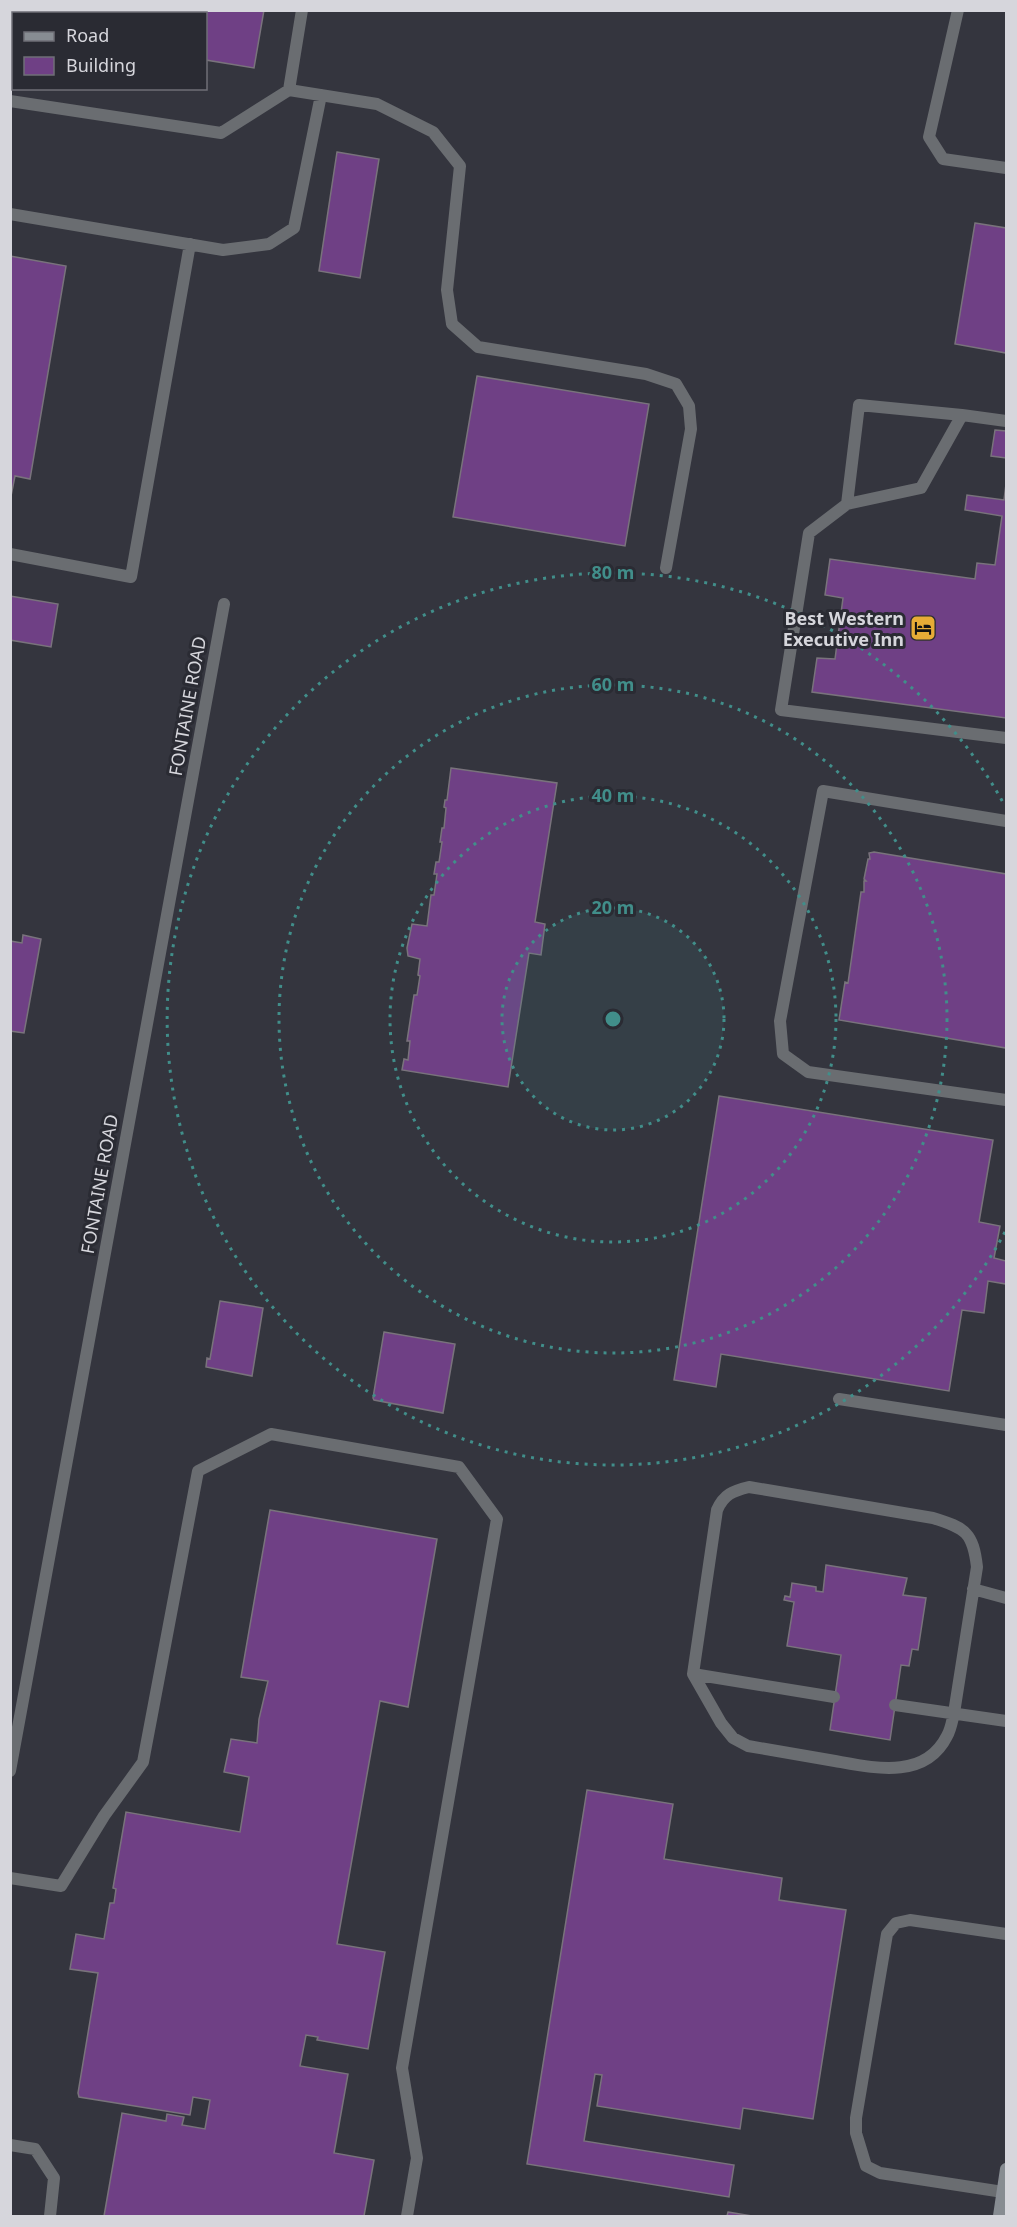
<svg xmlns="http://www.w3.org/2000/svg" width="1017" height="2227" font-family="'Noto Sans',sans-serif">
<style>
.building{fill:#6f4085;stroke:#79737c;stroke-width:1.5}
.lines{fill:none;stroke-linecap:round;stroke-linejoin:round}
.service{stroke:#6a6d71;stroke-width:12}
.minor{stroke:#6a6d71;stroke-width:12}
.secondary{stroke:#878c92;stroke-width:12}
.ring{fill:none;stroke:#418e8a;stroke-width:3;stroke-dasharray:3 6}
.labels{text-anchor:middle;dominant-baseline:central;stroke-width:6;stroke-linejoin:round;paint-order:stroke}
.poi-label{font-size:18px;font-weight:bold;fill:#d6d6dc;stroke:#2a2b33;text-anchor:end}
.street-label{font-size:18px;fill:#d6d6dc;stroke:#2a2b33}
.centre{fill:#418e8a;stroke:#2a2b33;stroke-width:3}
.ring-label{font-size:18px;text-anchor:middle;font-weight:bold;fill:#418e8a;stroke:#2a2b33;stroke-width:6;stroke-linejoin:round;paint-order:stroke}
</style>
<rect width="100%" height="100%" fill="#34353e"/>
<!-- building -->
<path class="building" d="M10,10H264L254,68L206,60V14H14V60L10,59Z
M337,152L379,159L360,278L319,271Z
M975,223L1006,228V353L955,344Z
M10,256L66,266L30,479L15,476L10,501Z
M477,376L649,404L625,546L453,517Z
M995,430L1006,431V458L991,456Z
M1006,484V718L812,692L817,658L835,659L843,598L825,595L830,559L975,579L977,563L995,565L1002,516L965,510L967,495L1004,500Z
M10,596L58,604L51,647L10,640Z
M451,768L557,783L535,922L545,924L541,955L529,953L508,1087L402,1070L404,1059L408,1060L410,1041H407L414,995H417L420,976L418,975L420,959L408,956L407,948L412,924L427,926L431,895H434L437,874H434L436,862H439L442,842H440L442,828H444L446,808L444,807L445,800H447Z
M874,852L1006,874V1048L839,1020L845,982L848,983L861,892H864V881H866L864,879L868,859H870L869,853Z
M23,935L41,939L24,1033L10,1031V941L22,943Z
M719,1096L993,1140L979,1222L1000,1226L994,1258L1006,1261V1284L988,1281L984,1313L962,1310L949,1391L721,1354L716,1387L674,1380Z
M220,1301L263,1308L252,1376L206,1367L207,1358L210,1359Z
M384,1332L455,1344L443,1413L374,1400L373,1398Z
M270,1510L437,1539L408,1707L380,1701L337,1944L385,1952L368,2049L317,2040L318,2037L306,2035L300,2066L348,2074L334,2153L374,2160L364,2216H104L122,2113L166,2121L167,2114L184,2117L182,2125L205,2129L210,2100L193,2097L190,2115L79,2097L78,2093L98,1973L70,1969L76,1934L104,1939L110,1903H114L116,1889L113,1888L126,1812L240,1832L249,1777L224,1772L231,1739L257,1743L259,1719L268,1681L241,1677Z
M826,1565L907,1578L903,1595L926,1598L918,1650L912,1649L909,1666L901,1665L890,1740L830,1730L841,1655L787,1646L794,1602L784,1600L785,1596L790,1597L792,1583L816,1587V1591L823,1592Z
M587,1790L673,1804L664,1859L782,1878L779,1900L846,1910L813,2119L743,2108L740,2129L597,2106L602,2075L595,2074L584,2141L734,2165L729,2197L527,2164Z
M728,2212L752,2216H727Z"/>
<g class="lines">
<!-- service -->
<path class="service" d="M958,10L929,137L943,159L1006,168
M289,90L377,104L433,132L460,166L447,290L452,324L478,347L646,374L676,384L689,406L691,429L666,568
M10,101L221,133L289,90L302,10
M10,214L223,250L269,244L294,228L321,95
M1006,421L962,415L921,488L847,504L809,533L781,710L1006,738
M847,504L859,405L962,415
M10,554L131,577L190,244
M1006,821L823,791L780,1021L783,1054L808,1072L1006,1100
M839,1399L1006,1425
M749,1487L933,1518C966,1528 973,1533 977,1567L954,1713C952,1721 951,1729 947,1736C925,1780 874,1768 835,1761C806,1756 777,1751 748,1746L733,1738L721,1723L693,1674L717,1510C724,1494 733,1491 749,1487Z
M973,1589L1006,1598
M693,1674L834,1697
M895,1705L1006,1721
M10,1878L61,1886L104,1816L143,1762L198,1471L271,1434L459,1467L497,1519L402,2068L417,2158L407,2216
M10,2145L35,2149L54,2178L50,2216
M1003,2192L880,2173L866,2166L856,2133V2118L887,1934L896,1923L910,1920L1006,1934"/>
<!-- minor -->
<path class="minor" d="M10,1771L224,604"/>
<!-- secondary -->
<path class="secondary" d="M999,2216L1006,2169"/>
</g>
<!-- distance rings -->
<circle cx="613" cy="1019" r="111" fill="#418e8a" fill-opacity=".12"/>
<g class="ring">
<circle cx="613" cy="1019" r="111"/>
<circle cx="613" cy="1019" r="223"/>
<circle cx="613" cy="1019" r="334"/>
<path d="M1005 1232A446 446 0 1 1 1005 806"/>
</g>
<!-- icons -->
<defs>
<g id="hotel-square" transform="scale(1.35)"><rect x="-9" y="-9" width="18" height="18" rx="4" fill="#e7ac36" stroke="#2a2b33"/><path d="M-6-4.5h1.5V1H6V5H4.5V3h-9V5H-6ZM-4 0a1.8 1.8 0 1 1 3.6 0ZM.5 0V-2.5h3Q6-2.5 6 0Z" fill="#111"/></g>
</defs>
<g fill-rule="evenodd">
<use href="#hotel-square" x="923" y="628"/>
</g>
<g class="labels">
<!-- poi labels -->
<g class="poi-label">
<text x="904" y="618">Best Western<tspan x="904" dy="21">Executive Inn</tspan></text>
</g>
<!-- street labels -->
<g class="street-label">
<text transform="translate(187 706) rotate(-80)">FONTAINE ROAD</text>
<text transform="translate(99 1184) rotate(-80)">FONTAINE ROAD</text>
</g>
</g>
<circle cx="613" cy="1019" r="9" class="centre"/>
<g class="ring-label">
<text x="613" y="579">80 m</text>
<text x="613" y="691">60 m</text>
<text x="613" y="802">40 m</text>
<text x="613" y="914">20 m</text>
</g>
<!-- border -->
<rect width="1017" height="2227" fill="none" stroke="#d6d6dc" stroke-width="24"/>
<!-- legend -->
<rect x="12" y="12" width="195" height="78" fill="#2a2b33" stroke="#6f6f77" stroke-width="1.5"/>
<rect x="24" y="32" width="30" height="9" fill="#878c92" stroke="#6f6f77" stroke-width="1.5"/>
<text x="66" y="42" font-size="18" fill="#d6d6dc">Road</text>
<rect x="24" y="57" width="30" height="18" fill="#6f4085" stroke="#6f6f77" stroke-width="1.5"/>
<text x="66" y="72" font-size="18" fill="#d6d6dc">Building</text>
</svg>
